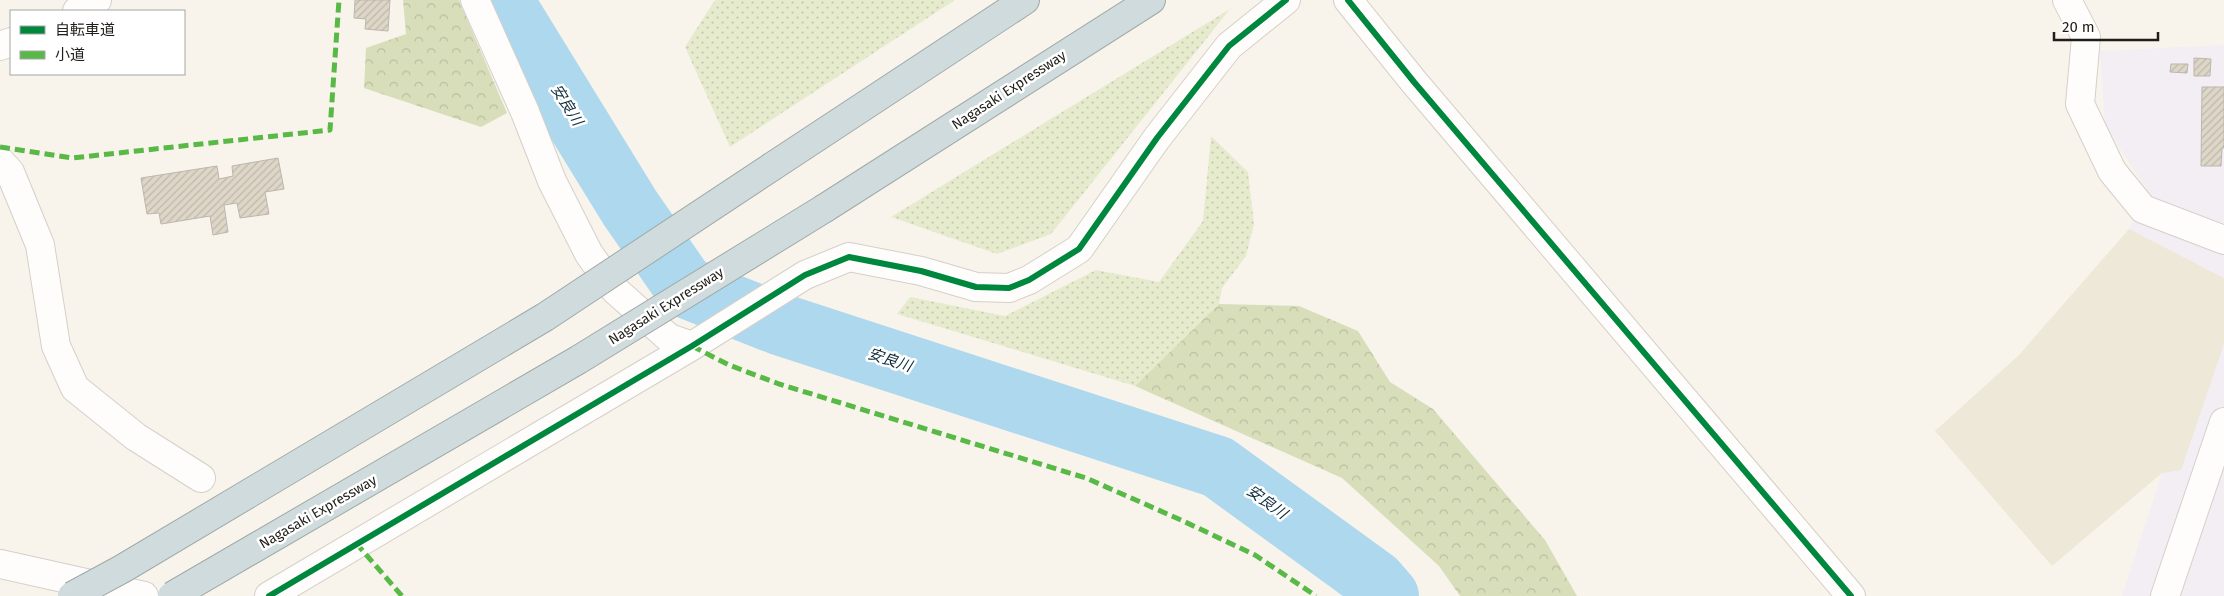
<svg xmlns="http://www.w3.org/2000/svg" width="2224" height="596" font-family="'Fira Sans','Noto Sans JP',sans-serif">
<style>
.commercial{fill:#f2eef4}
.industrial{fill:#ede8d8}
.grass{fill:url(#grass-dots)}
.forest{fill:url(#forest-crowns)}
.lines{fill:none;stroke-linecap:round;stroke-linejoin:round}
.river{stroke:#aed8ee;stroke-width:62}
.building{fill:url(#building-hatch);stroke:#bab7b0}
.minor-casing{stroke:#d4d0c9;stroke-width:30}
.tertiary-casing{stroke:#d4d0c9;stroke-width:30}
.motorway-casing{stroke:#9faaa8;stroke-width:30}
.minor{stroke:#fefdfc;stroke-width:28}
.tertiary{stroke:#fefdfc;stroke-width:28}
.motorway{stroke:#cfdbdc;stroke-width:28}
.motorway-bridge-casing{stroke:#9faaa8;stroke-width:30;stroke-linecap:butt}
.motorway-bridge{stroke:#cfdbdc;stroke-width:28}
.quiet{stroke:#58b947;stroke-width:5;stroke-dasharray:10 5;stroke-linecap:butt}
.cycleway-casing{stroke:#fff;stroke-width:9}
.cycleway{stroke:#00873e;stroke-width:6}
.labels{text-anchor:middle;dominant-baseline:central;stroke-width:5;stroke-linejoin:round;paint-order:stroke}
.street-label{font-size:14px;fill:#211e19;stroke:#fff}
.water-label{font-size:15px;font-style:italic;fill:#102d3c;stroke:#fff}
</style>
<defs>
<pattern id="grass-dots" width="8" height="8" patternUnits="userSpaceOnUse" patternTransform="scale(1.25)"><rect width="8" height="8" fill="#e6ebcd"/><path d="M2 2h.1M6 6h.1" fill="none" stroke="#c5c9af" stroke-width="1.8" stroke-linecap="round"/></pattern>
<pattern id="forest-crowns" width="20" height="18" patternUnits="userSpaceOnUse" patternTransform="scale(1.25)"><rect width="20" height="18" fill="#d8deba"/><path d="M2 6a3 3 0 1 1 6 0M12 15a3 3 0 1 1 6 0" fill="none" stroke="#b9be9f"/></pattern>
<pattern id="building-hatch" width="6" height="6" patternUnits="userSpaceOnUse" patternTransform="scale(1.25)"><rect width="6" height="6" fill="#ded7c8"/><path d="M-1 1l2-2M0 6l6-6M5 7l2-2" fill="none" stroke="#beb8ab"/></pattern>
</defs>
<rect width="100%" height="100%" fill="#f8f4eb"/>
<!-- commercial -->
<path class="commercial" d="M2224,45V278L2129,229L2147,189L2105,126L2100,51Z
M2224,344V596H2122L2162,473L2181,469Z"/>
<!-- industrial -->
<path class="industrial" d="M2129,229L2224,278V344L2181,470L2162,473L2052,566L1935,431L2019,355Z"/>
<!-- grass -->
<path class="grass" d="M715,0H955L730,147L685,47Z
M1230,9L1051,234L997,254L891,217Z
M1211,136L1248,172L1254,224L1246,256L1222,288L1219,304L1135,386L897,314L910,297L1005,316L1096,270L1159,282L1203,221Z"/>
<!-- forest -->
<path class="forest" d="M403,0H459L507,113L481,127L364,88L366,48L406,34Z
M1219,304L1299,306L1358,331L1390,382L1433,409L1545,540L1577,596H1460L1439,566L1342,478L1135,386Z"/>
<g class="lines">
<!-- river -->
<path class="river" d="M502,0L630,208L685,287L779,324L1218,467L1375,581L1388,596"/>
</g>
<!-- building -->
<path class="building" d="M355,0H390L388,31L365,29L366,19L354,18Z
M2194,58L2211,59L2210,76H2194Z
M2171,64H2188L2187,73L2170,72Z
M2202,87H2224V148H2222L2221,166H2201Z
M278,158L284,189L265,192L269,214L240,218L237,203L224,205L228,232L213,235L210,216L161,224L159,213L147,214L141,178L217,166L219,179L233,176L232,166Z"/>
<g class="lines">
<!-- minor casing -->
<g class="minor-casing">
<path id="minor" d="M475,0L525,112L552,181L589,254L615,290L669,338L692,346
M1348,0L1414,82L1851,596
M2067,0L2086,37L2080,104L2112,171L2143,209L2224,240
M77,11L97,0
M0,46L11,42
M0,161L10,172L40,245L56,346L75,388L136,437L201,478
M269,596L692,346L805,275L849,257L921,271L976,287L1009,288L1029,280L1079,249L1157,138L1229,46L1286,0
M2165,596L2224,422"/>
</g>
<!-- tertiary casing -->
<g class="tertiary-casing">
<path id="tertiary" d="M0,564L144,596"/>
</g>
<!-- motorway casing -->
<g class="motorway-casing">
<path id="motorway" d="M773,166L1025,0
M825,208L1151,0"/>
</g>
<!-- minor -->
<use href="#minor" class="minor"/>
<!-- tertiary -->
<use href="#tertiary" class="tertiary"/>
<!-- motorway -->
<use href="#motorway" class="motorway"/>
<!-- motorway-bridge casing -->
<g class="motorway-bridge-casing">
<path id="motorway-bridge" d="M72,596L122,569L545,317L773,166
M172,596L578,360L825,208"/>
</g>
<!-- motorway-bridge -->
<use href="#motorway-bridge" class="motorway-bridge"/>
<!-- quiet -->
<path class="quiet" d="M0,147L72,158L330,130L339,0
M692,346L729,365L779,384L1086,478L1181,520L1255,555L1316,596
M356,543L402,596"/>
<!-- cycleway casing -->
<g class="cycleway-casing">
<path id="cycleway" d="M1348,0L1414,82L1851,596
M269,596L692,346L805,275L849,257L921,271L976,287L1009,288L1029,280L1079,249L1157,138L1229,46L1286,0"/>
</g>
<!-- cycleway -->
<use href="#cycleway" class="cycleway"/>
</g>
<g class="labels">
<!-- street labels -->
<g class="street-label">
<text transform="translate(1009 90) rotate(-33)">Nagasaki Expressway</text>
<text transform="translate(666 306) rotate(-32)">Nagasaki Expressway</text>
<text transform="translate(318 512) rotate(-30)">Nagasaki Expressway</text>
</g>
<!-- water labels -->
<g class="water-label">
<text transform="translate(567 105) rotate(58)">安良川</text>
<text transform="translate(890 360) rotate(18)">安良川</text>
<text transform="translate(1267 502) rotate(36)">安良川</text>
</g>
</g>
<!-- legend -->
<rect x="10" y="10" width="175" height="65" fill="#ffffff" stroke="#a6a5a3"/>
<rect x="20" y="26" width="25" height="8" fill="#00873e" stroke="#a6a5a3"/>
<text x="55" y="35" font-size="15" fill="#211e19">自転車道</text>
<rect x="20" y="51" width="25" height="8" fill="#58b947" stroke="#a6a5a3"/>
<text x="55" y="60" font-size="15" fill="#211e19">小道</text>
<!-- scale -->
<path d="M2054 32v8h104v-8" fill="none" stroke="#211e19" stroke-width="2.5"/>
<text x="2062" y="32" font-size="15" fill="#211e19" stroke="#ffffff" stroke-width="4" paint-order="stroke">20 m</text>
</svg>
